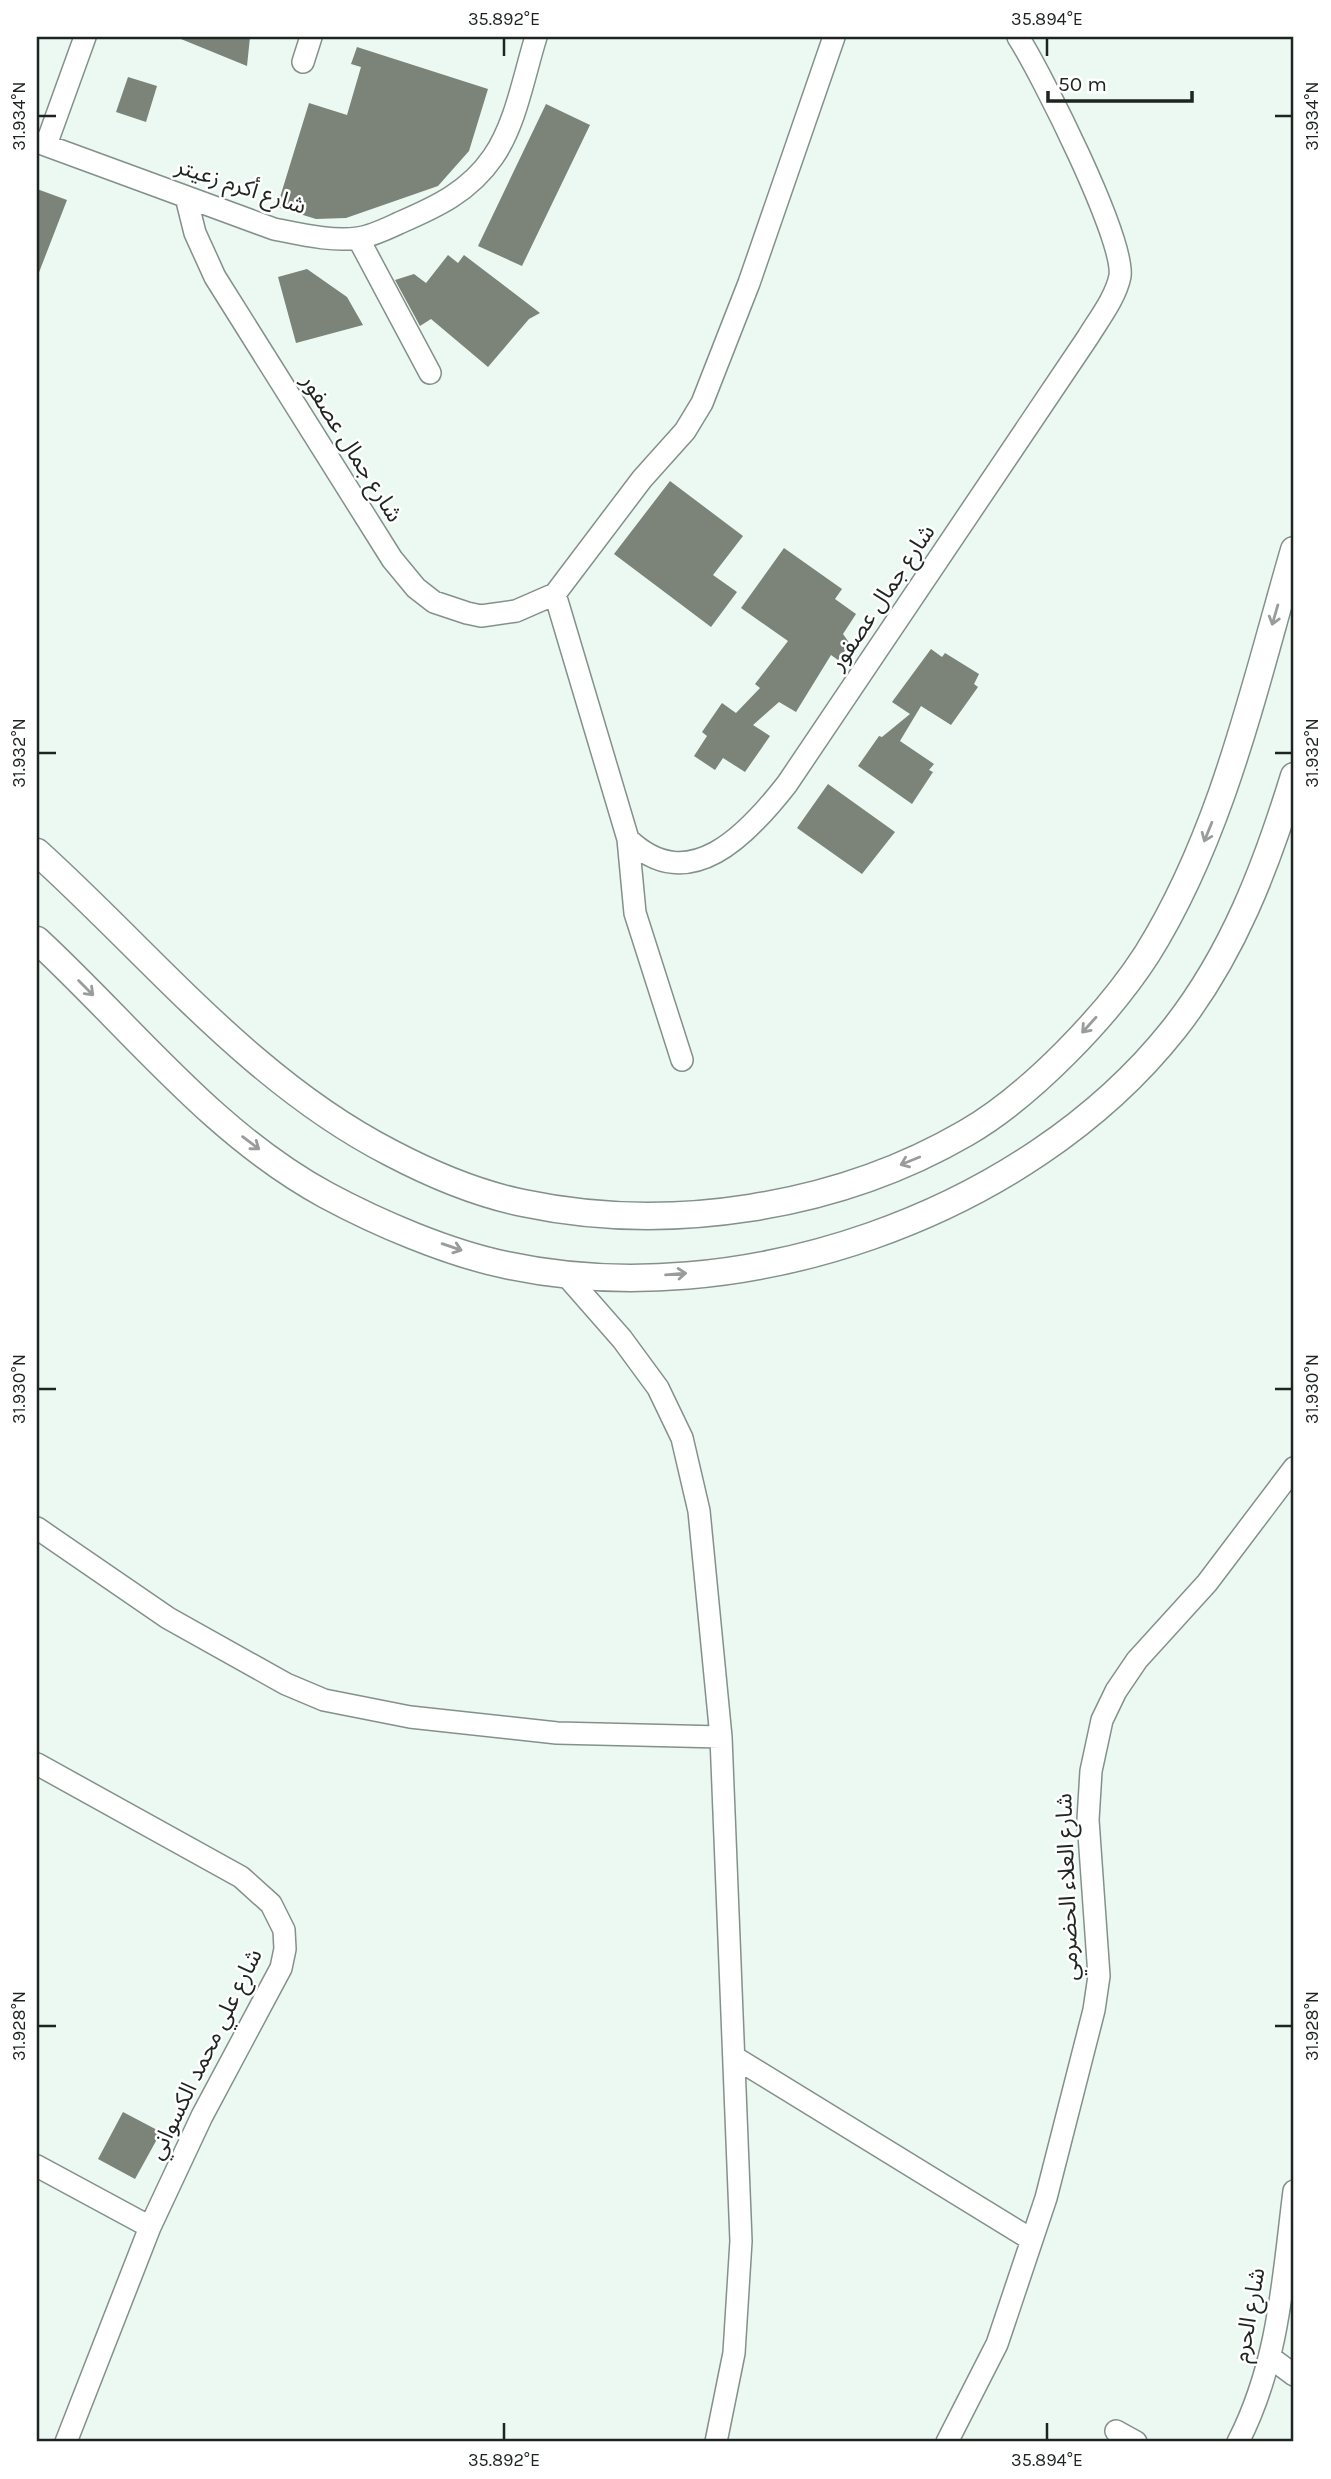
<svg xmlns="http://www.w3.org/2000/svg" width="1331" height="2479" font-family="Karla,'Noto Sans Arabic',sans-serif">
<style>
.building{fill:#7c8378}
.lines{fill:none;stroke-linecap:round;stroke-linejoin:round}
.minor-casing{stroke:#84918b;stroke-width:24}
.major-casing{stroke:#84918b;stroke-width:29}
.minor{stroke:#fff;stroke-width:21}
.major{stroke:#fff;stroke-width:26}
.oneway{stroke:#9a9c9b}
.ticks{fill:none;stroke:#1e2421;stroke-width:2.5}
.labels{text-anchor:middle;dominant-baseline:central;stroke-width:5;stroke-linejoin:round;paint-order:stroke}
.street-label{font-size:23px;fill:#1e2421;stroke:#fff}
.neatline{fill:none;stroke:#1e2421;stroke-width:2.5}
.ticks-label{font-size:18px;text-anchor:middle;fill:#1e2421}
</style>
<rect width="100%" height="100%" fill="#ebf9f2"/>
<!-- building -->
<path class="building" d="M176,37H250L247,66Z
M357,47L488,89L469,151L438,186L346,218L316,219L277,207L309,103L347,115L361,67L351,64Z
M128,77L157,86L146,122L116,112Z
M546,104L590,125L522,266L478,246Z
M37,189L67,200L38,275H37Z
M448,255L458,263L464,255L540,313L529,319L488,367L431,319L420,326L395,280L414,274L426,283Z
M307,269L347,297L363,325L296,343L278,277Z
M670,481L743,536L713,575L737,592L711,627L614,554Z
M784,548L842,589L835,599L856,614L843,634L850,644L838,660L831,655L796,712L779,702L753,725L770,736L745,772L723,758L715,770L694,756L707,736L702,732L722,703L736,713L760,688L755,684L788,641L741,608Z
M931,649L942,657L945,653L979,674L974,684L978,687L951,725L921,706L900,741L934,764L929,770L933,772L912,804L858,766L879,736L882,737L910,714L892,702Z
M828,784L895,832L862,874L797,828Z
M123,2112L161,2132L135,2179L98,2159Z"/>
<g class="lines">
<!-- minor casing -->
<g class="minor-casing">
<path id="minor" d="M303,62L311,37
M37,142L274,229C300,234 332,242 358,238C372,236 386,229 399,223C436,207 469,192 493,157C516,124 524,75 536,37
M46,145L85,37
M186,197L195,233L215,277L392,559L416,588L434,602L467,613L481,616L516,611L555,594L642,479L685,431L702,403L749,283L834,37
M358,238L430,373
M555,594L628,839C689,898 748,834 787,784L1088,337C1099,319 1116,297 1120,276C1125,239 1041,73 1018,37
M628,839L635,913L682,1060
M565,1274L622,1339L658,1388L682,1438L699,1511L721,1737L741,2241L734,2353L716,2442
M37,1528L168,1618L286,1684L324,1700L410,1717L557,1733L721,1737
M37,1764L241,1877L271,1904L284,1930L285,1949L281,1968L202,2116L150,2227L66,2442
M734,2057L1032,2240
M37,2166L150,2227
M1271,2358L1294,2375
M1116,2431L1136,2442
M947,2442L997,2344L1046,2198L1094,2010L1099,1976L1088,1820L1091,1771L1102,1720L1116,1691L1137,1660L1207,1583L1294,1468
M1238,2442C1279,2362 1283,2279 1294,2191"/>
</g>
<!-- major casing -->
<g class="major-casing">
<path id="major" d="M37,852C151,955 252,1082 391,1153C431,1174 479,1194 523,1203C669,1234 837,1208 966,1133C1030,1096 1107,1016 1147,954C1223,832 1254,687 1294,550
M37,940C131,1027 212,1133 326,1195C378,1223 448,1253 506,1265C738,1315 1026,1216 1174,1029C1233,954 1266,867 1294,776"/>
</g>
<!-- minor -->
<use href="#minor" class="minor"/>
<!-- major -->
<use href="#major" class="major"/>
</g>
<!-- one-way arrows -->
<defs><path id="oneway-shaft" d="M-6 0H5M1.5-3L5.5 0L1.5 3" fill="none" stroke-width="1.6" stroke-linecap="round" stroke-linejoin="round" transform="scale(1.75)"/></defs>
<g class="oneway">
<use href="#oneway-shaft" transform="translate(1275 615) rotate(106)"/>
<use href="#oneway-shaft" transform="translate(1208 832) rotate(112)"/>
<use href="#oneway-shaft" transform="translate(86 988) rotate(45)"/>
<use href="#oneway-shaft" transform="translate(1089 1025) rotate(132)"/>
<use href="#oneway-shaft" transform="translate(251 1143) rotate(37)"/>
<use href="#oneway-shaft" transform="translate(910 1161) rotate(158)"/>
<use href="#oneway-shaft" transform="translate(452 1247) rotate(19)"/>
<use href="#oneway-shaft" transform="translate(676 1274) rotate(-5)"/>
</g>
<!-- ticks -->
<path class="ticks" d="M504,38V56M1047,38V56M38,116H56M1275,116H1292M38,753H56M1275,753H1292M38,1389H56M1275,1389H1292M38,2026H56M1275,2026H1292M504,2423V2440M1047,2423V2440"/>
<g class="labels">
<!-- street labels -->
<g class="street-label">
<text transform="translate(241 186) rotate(18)">شارع أكرم زعيتر</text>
<text transform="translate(352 448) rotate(58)">شارع جمال عصفور</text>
<text transform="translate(882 597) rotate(-56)">شارع جمال عصفور</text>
<text transform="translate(1067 1887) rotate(-92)">شارع العلاء الحضرمي</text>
<text transform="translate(205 2054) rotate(-64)">شارع علي محمد الكسواني</text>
<text transform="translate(1249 2315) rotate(-80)">شارع الحرم</text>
</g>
</g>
<!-- border -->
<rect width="1331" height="2479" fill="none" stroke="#ffffff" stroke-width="77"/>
<!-- scale -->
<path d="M1048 91v10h144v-10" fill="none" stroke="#1e2421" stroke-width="3.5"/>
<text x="1058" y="91" font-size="21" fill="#1e2421" stroke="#ffffff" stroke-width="5" paint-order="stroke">50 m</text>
<rect x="38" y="38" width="1254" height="2402" class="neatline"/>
<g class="ticks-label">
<text x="504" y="25">35.892°E</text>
<text x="1047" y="25">35.894°E</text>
<text transform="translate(19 116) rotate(-90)" y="6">31.934°N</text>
<text transform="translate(1312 116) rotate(-90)" y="6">31.934°N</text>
<text transform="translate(19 753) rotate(-90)" y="6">31.932°N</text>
<text transform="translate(1312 753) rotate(-90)" y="6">31.932°N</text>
<text transform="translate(19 1389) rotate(-90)" y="6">31.930°N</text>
<text transform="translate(1312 1389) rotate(-90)" y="6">31.930°N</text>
<text transform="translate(19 2026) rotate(-90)" y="6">31.928°N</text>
<text transform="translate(1312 2026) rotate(-90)" y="6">31.928°N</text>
<text x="504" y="2466">35.892°E</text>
<text x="1047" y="2466">35.894°E</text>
</g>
</svg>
